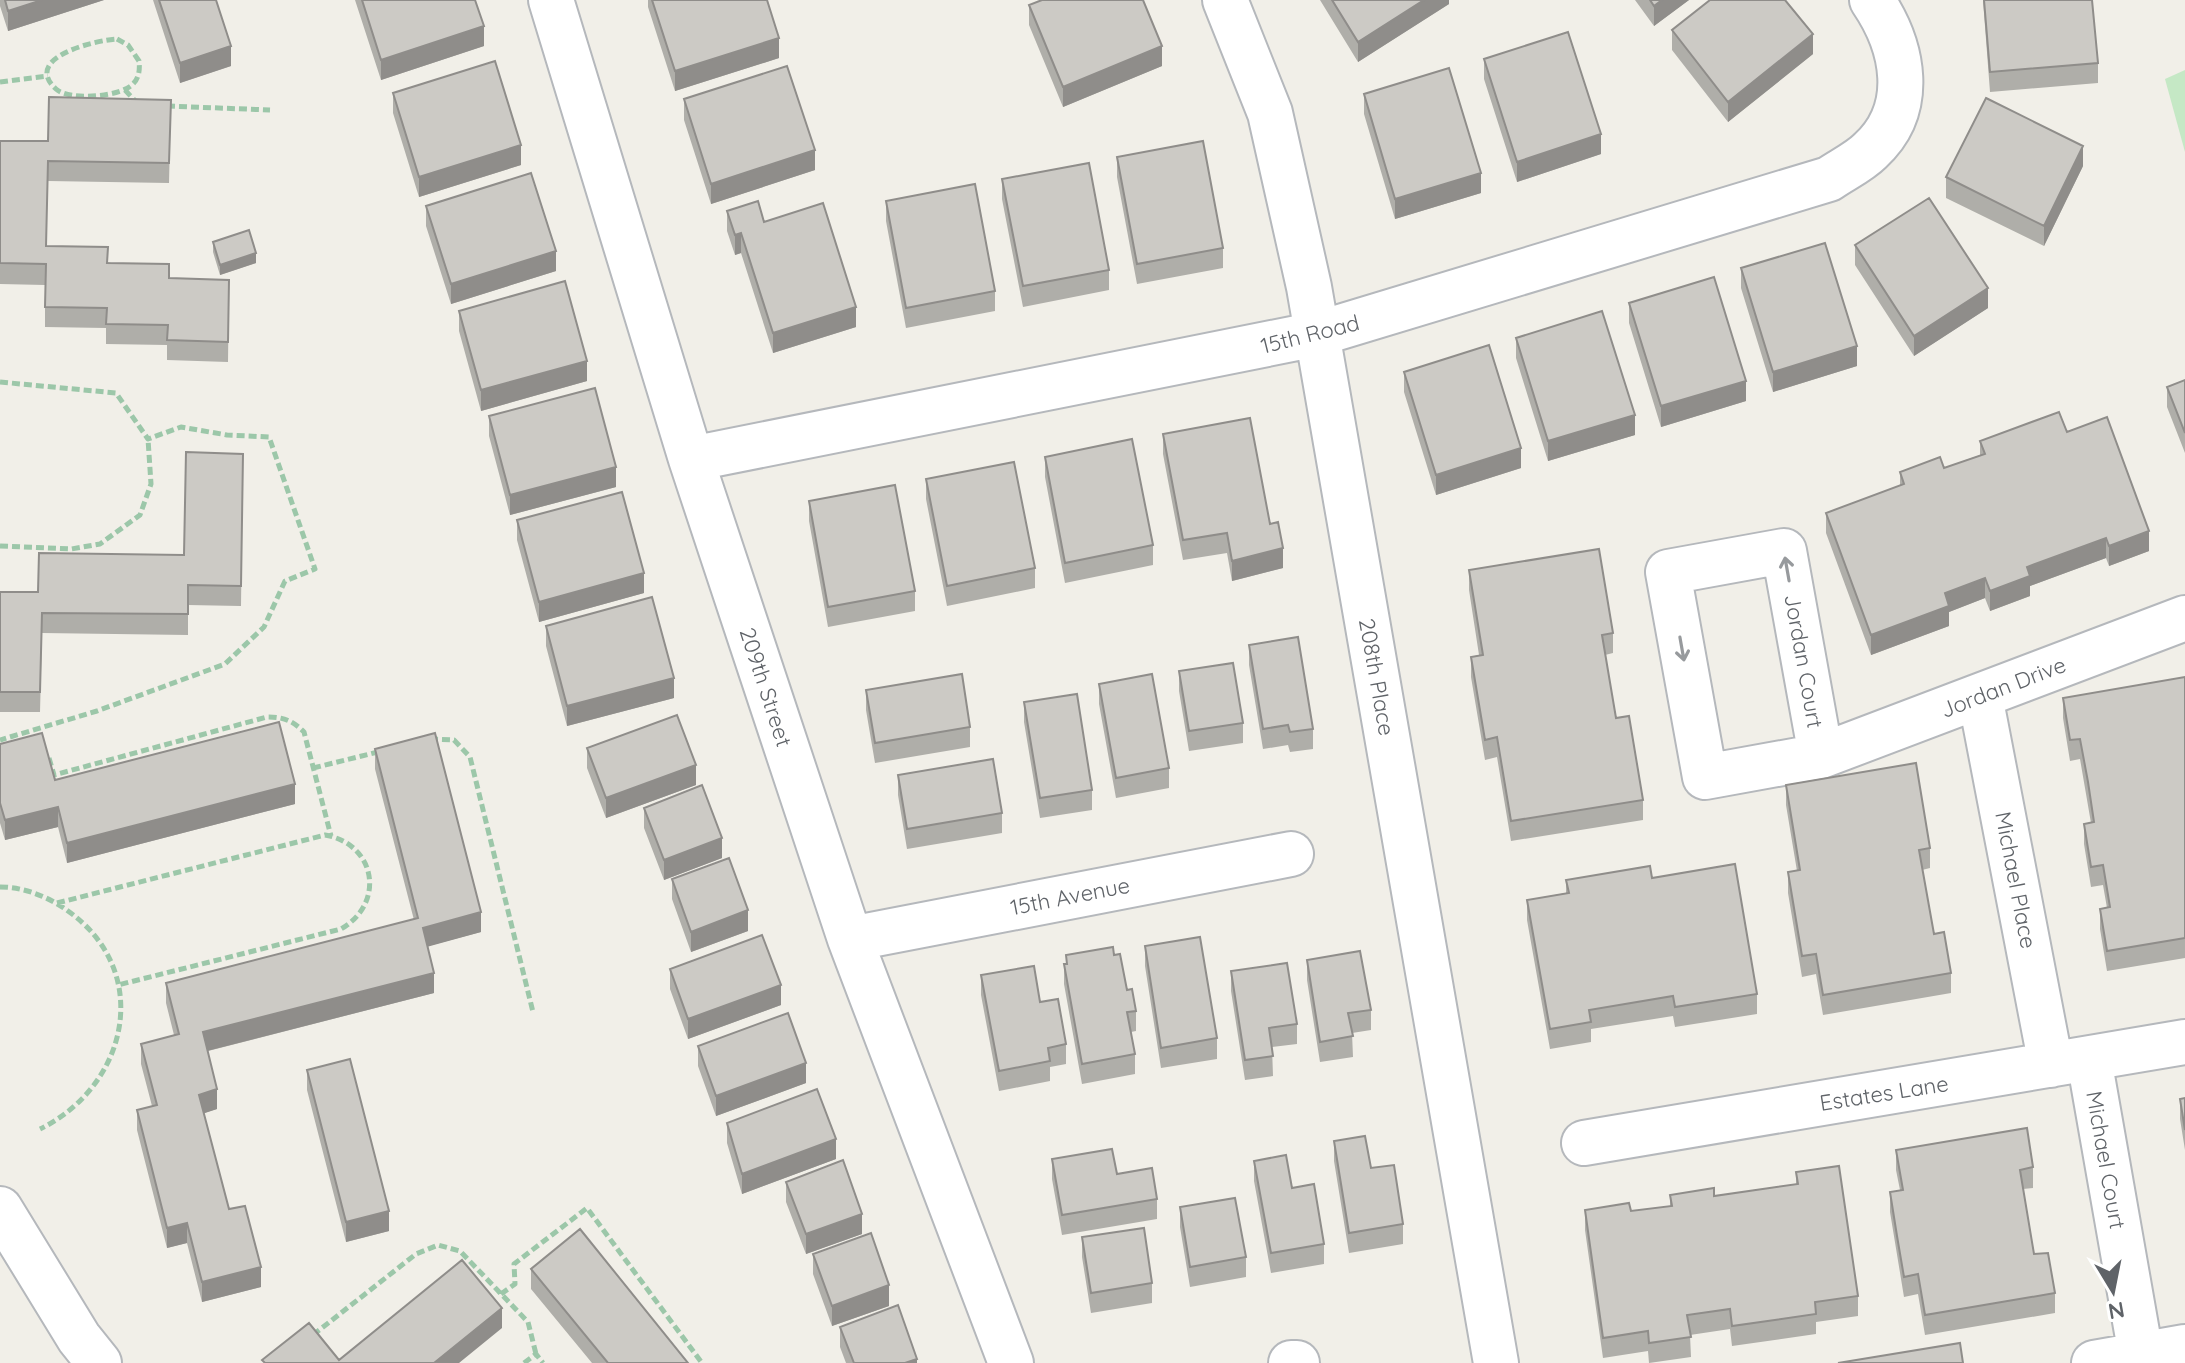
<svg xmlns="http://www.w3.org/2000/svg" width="2185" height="1363" font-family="Quicksand,sans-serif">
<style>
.green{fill:#c5e8c5}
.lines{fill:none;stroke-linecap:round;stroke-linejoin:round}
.street-casing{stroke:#b5b8bc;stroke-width:48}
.path{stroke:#9cc7a9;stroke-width:5;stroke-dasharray:8 4;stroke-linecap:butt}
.street{stroke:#fff;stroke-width:44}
.wall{fill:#afaea9}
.shaded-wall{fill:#8f8d8a}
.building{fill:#cccac5;stroke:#8f8d8a;stroke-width:2}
.oneway{stroke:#979a9d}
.labels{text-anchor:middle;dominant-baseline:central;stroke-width:6;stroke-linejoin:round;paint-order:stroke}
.street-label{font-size:22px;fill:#5f6368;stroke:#fff}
</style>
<rect width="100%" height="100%" fill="#f1efe8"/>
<!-- green -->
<path class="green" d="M2185,70V152L2165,79Z"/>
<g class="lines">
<!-- street casing -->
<g class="street-casing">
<path id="street" d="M551,0L691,459L850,939L1011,1363
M1225,0L1270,113L1309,287L1496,1363
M691,459L1317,334L1829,179C1842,170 1859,162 1870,151C1916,109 1904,47 1872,0
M1980,696L2051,1065
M1821,756L1784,551L1668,572L1705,777L1821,756L2185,618
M850,939L1291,854
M2089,1059L2141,1355
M1584,1143L2185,1042
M0,1209L79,1338L99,1363
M1291,1363H1297
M2094,1363L2185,1347"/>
</g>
<!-- path -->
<path class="path" d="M117,39L128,45L139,61C140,70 139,78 133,84C121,97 69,101 56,89C21,57 97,40 117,39Z
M0,82L48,76
M125,90L138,104
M167,106L270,110
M0,382L116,393L148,439L181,427L227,435L269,437L315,569L285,581L264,627L225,664L97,711L0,740
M0,546L71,549L100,544L140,515L151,484L148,439
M430,739L454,740L470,757L533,1012
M49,758L54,775L267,717C283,717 292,720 304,732L331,836
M313,768L382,751
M0,887C24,887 49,897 68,911C154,972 128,1086 40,1129
M57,903L325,835C376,844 386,903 341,929L118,985
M501,1294L515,1284L514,1264L587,1208L702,1363
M313,1335L416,1254L438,1245L460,1251L528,1322L536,1354
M524,1363L536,1354L543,1363"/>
<!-- street -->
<use href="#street" class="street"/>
</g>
<!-- wall -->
<path class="wall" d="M0,0H104L8,31L0,6Z
M153,0H216L231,66L180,83Z
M355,0H475L484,46L381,80Z
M648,0H767L779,58L675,91L648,7Z
M1320,0H1449V4L1358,62Z
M1635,0H1689L1654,26Z
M1983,0H2092L2098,63V83L1990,92Z
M1029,5L1162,66L1063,107L1029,25Z
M1672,30L1813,54L1728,122L1672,50Z
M1484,59L1601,154L1517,182L1484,79Z
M393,93L521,165L419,197L393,113Z
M1364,94L1481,193L1395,219L1364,114Z
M684,99L815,170L711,204L684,120Z
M171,100L169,183L48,181L46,246L169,278L229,280L228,362L167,360V345L106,344V328L45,327V285L0,284V141H48Z
M1117,157L1223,248V268L1137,284L1117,177Z
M2083,166L2044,246L1946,198V177Z
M1002,179L1109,270V290L1023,307L1002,199Z
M886,201L995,291V311L906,328L886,221Z
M426,206L556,271L451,304L426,226Z
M727,211L764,222L856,327L773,353L741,253L735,255L727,231Z
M213,242L256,263L220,275L213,252Z
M1855,245L1988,308L1914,356L1855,265Z
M1741,268L1857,366L1773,392L1741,288Z
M1629,303L1746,401L1661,427L1629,323Z
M459,311L587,381L481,411L459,331Z
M1516,338L1635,435L1548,461L1516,358Z
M1404,372L1521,468L1436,495L1404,392Z
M2185,380V453L2167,407V387Z
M489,416L616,487L510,515L489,436Z
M2067,432L2149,551L2109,566L2106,558L2030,586V596L1990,611L1985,598L1949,612V626L1871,655L1826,533V513L1900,486V472L1944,468L1980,455V441Z
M1163,434L1270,524L1283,568L1232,581L1227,553L1183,560L1163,454Z
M243,454L241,606L188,605V635L42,633L40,712H0V592H38L184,555Z
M1045,457L1153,545V565L1065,583L1045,477Z
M926,479L1035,568V588L947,606L926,499Z
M809,501L915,591V611L828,627L809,521Z
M517,520L644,593L539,622L517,540Z
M1469,570L1613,633V653L1605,655L1616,718L1643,800V820L1511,841L1497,757L1485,760L1471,677V657L1479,655L1469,590Z
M546,626L674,698L567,726L546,646Z
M1249,645L1313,729V749L1290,752L1288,745L1263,749L1249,665Z
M1179,671L1243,723V743L1189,751L1179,691Z
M2185,677V958L2107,971L2100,929V909L2107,908L2103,885L2091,887L2084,844V824L2091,823L2080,759L2070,761L2063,718V698Z
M1099,684L1169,768V788L1116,798L1099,704Z
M866,690L970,727V747L875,763L866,710Z
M1024,702L1092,790V810L1040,818L1024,722Z
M0,744L55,780L295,804L67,863L58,827L5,840L0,823Z
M587,748L696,785L606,818L587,768Z
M375,749L481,932L428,946L434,993L208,1051L217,1109L204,1113L229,1209L261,1287L202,1302L187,1243L167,1248L137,1130V1110L152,1106L141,1064V1044L174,1035L166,1003V983L414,920L375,769Z
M898,775L1002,813V833L907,849L898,795Z
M1786,785L1930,848V868L1922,870L1934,934L1951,973V993L1823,1015L1816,974L1802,977L1788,893V872L1797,871L1786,805Z
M644,808L722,858L664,880L644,828Z
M1652,878L1757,994V1014L1675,1027L1673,1016L1591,1029V1042L1550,1049L1527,920V900L1566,893V880Z
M672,879L748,931L691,952L672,899Z
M1145,946L1217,1038V1059L1161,1068L1145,966Z
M1066,955H1114L1136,1011V1031L1131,1032L1135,1054V1074L1082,1084L1064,984V964H1066Z
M1307,960L1371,1010V1030L1352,1033L1353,1057L1320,1062L1307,980Z
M670,969L781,1005L688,1039L670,989Z
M1231,971L1297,1024V1044L1272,1047L1273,1076L1245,1080L1231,991Z
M981,975L1040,1002L1066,1044V1064L1050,1067V1081L999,1091L981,995Z
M698,1046L806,1083L716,1116L698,1066Z
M307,1070L389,1231L346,1242L307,1090Z
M2185,1098V1150L2180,1119V1099Z
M727,1123L836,1159L742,1194L727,1143Z
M1334,1141L1371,1168L1403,1224V1244L1349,1253L1334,1161Z
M1896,1150L2033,1167V1188L2023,1189L2034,1254L2055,1293V1313L1925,1335L1918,1294L1904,1297L1890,1212V1192L1900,1190L1896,1170Z
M1052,1159L1117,1174L1157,1199V1219L1062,1235L1052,1179Z
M1254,1161L1324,1244V1264L1271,1273L1254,1181Z
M1796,1172L1858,1296V1316L1816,1322V1334L1732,1346L1730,1329L1690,1335L1691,1357L1649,1363L1648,1351L1603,1358L1585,1230V1210L1631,1211L1670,1206V1195L1714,1196L1796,1184Z
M786,1182L862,1234L806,1254L786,1202Z
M1180,1207L1246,1257V1277L1190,1287L1180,1227Z
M1082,1237L1152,1283V1303L1091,1313L1082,1257Z
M813,1254L889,1306L832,1326L813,1274Z
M531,1269L688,1363H592L531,1289Z
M840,1327L917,1363H846L840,1347Z"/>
<!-- shaded-wall -->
<path class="shaded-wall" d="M42,0H104L8,31V11Z
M1424,0H1449V4L1358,62V42Z
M1662,0H1689L1654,26V6Z
M484,26V46L381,80V60Z
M1813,34V54L1728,122V102Z
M779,38V58L675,91V71Z
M231,46V66L180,83V63Z
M1162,46V66L1063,107V87Z
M1601,134V154L1517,182V162Z
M521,145V165L419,197V177Z
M2083,146V166L2044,246V226Z
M815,150V170L711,204V184Z
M1481,173V193L1395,219V199Z
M741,233V253L735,255V235Z
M556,251V271L451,304V284Z
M256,253V263L220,275V265Z
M1988,288V308L1914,356V336Z
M856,307V327L773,353V333Z
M1857,346V366L1773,392V372Z
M587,361V381L481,411V390Z
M1746,381V401L1661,427V406Z
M1635,415V435L1548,461V441Z
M1521,448V468L1436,495V475Z
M616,467V487L510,515V495Z
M2149,531V551L2109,566V546Z
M2106,538V558L2030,586V596L1990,611V591L2027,567Z
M1283,548V568L1232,581V561Z
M644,573V593L539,622V602Z
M1985,578V598L1949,612V626L1871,655V635L1945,593Z
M674,678V698L567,726V706Z
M696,765V785L606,818V798Z
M295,784V804L67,863V843Z
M58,807V827L5,840V820Z
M722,838V858L664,880V860Z
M748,910V931L691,952V932Z
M481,912V932L423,948V928Z
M434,973V993L203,1052V1032Z
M781,985V1005L688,1039V1019Z
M806,1063V1083L716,1116V1096Z
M217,1089V1109L199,1115V1095Z
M836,1139V1159L742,1194V1174Z
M389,1211V1231L346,1242V1222Z
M862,1214V1234L806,1254V1234Z
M187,1223V1243L167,1248V1228Z
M261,1267V1287L202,1302V1282Z
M889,1285V1306L832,1326V1306Z
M502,1308V1328L459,1363H434Z
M917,1359V1363H905Z"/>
<!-- building -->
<path class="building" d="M5,0H42L8,11Z
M159,0H216L231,46L180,63Z
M362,0H475L484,26L381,60Z
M652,0H767L779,38L675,71Z
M1042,0H1143L1162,46L1063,87L1029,5Z
M1332,0H1424L1358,42Z
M1650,0H1662L1654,6Z
M1710,0H1785L1813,34L1728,102L1672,30Z
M1984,0H2092L2098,63L1990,72Z
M1568,32L1601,134L1517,162L1484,59Z
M495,61L521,145L419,177L393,93Z
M787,66L815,150L711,184L684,99Z
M1449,68L1481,173L1395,199L1364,94Z
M49,97L171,100L169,163L48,161L46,246L108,247L107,263L169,264V278L229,280L228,342L167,340L168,325L106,324L107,308L45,307L46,264L0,263V141H48Z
M1986,98L2083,146L2044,226L1946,177Z
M1203,141L1223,248L1137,264L1117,157Z
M1089,163L1109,270L1023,286L1002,179Z
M531,173L556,251L451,284L426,206Z
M975,184L995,291L906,308L886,201Z
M1929,198L1988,288L1914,336L1855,245Z
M758,201L764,222L823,203L856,307L773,333L741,233L735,235L727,211Z
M249,230L256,253L220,265L213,242Z
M1825,243L1857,346L1773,372L1741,268Z
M1714,277L1746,381L1661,406L1629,303Z
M565,281L587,361L481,390L459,311Z
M1602,311L1635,415L1548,441L1516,338Z
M1489,345L1521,448L1436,475L1404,372Z
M2185,380V433L2167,387Z
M595,388L616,467L510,495L489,416Z
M2059,412L2067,432L2107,417L2149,531L2109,546L2106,538L2027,567L2030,576L1990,591L1985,578L1945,593L1949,606L1871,635L1826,513L1904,484L1900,472L1940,457L1944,468L1985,454L1980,441Z
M1250,418L1270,524L1278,522L1283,548L1232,561L1227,533L1183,540L1163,434Z
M1132,439L1153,545L1065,563L1045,457Z
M186,452L243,454L241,586L188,585V614L42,613L40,692H0V592H38L39,553L184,555Z
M1014,462L1035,568L947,586L926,479Z
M895,485L915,591L828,607L809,501Z
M622,492L644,573L539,602L517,520Z
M1599,549L1613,633L1602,635L1616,718L1629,716L1643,800L1511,821L1497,737L1485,740L1471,657L1483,655L1469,570Z
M652,597L674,678L567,706L546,626Z
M1298,637L1313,729L1290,732L1288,725L1263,729L1249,645Z
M1233,663L1243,723L1189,731L1179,671Z
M962,674L970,727L875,743L866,690Z
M1152,674L1169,768L1116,778L1099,684Z
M2185,677V938L2107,951L2100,909L2110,907L2103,865L2091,867L2084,824L2094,822L2088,782L2080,739L2070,740L2063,698Z
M1077,694L1092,790L1040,798L1024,702Z
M677,715L696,765L606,798L587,748Z
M279,722L295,784L67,843L58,807L5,820L0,803V744L42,733L55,780Z
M435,733L481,912L423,928L434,973L203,1032L217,1089L199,1095L229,1209L245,1206L261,1267L202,1282L187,1223L167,1228L137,1110L157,1105L141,1044L179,1034L166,983L418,918L375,749Z
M993,759L1002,813L907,829L898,775Z
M1916,763L1930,848L1919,850L1934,934L1944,932L1951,973L1823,995L1816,954L1802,956L1788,872L1800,870L1786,785Z
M702,785L722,838L664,860L644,808Z
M729,858L748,910L691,932L672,879Z
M1735,864L1757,994L1675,1007L1673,996L1589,1010L1591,1022L1550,1029L1527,900L1569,893L1566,880L1650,866L1652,878Z
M762,935L781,985L688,1019L670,969Z
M1200,937L1217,1038L1161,1048L1145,946Z
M1113,947L1114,955L1120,954L1127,990L1132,989L1136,1011L1127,1012L1135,1054L1082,1064L1064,964H1067L1066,955Z
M1360,951L1371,1010L1348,1013L1353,1036L1320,1042L1307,960Z
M1287,963L1297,1024L1269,1028L1273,1056L1245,1060L1231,971Z
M1034,966L1040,1002L1058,999L1066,1044L1048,1048L1050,1061L999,1071L981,975Z
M788,1013L806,1063L716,1096L698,1046Z
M350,1059L389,1211L346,1222L307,1070Z
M817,1089L836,1139L742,1174L727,1123Z
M2185,1098V1130L2180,1099Z
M2027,1128L2033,1167L2020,1170L2034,1254L2048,1253L2055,1293L1925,1315L1918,1274L1904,1277L1897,1236L1890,1192L1903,1190L1896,1150Z
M1365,1136L1371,1168L1394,1165L1403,1224L1349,1233L1334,1141Z
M1112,1149L1117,1174L1152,1168L1157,1199L1062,1215L1052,1159Z
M1286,1155L1292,1188L1314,1184L1324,1244L1271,1253L1254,1161Z
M843,1160L862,1214L806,1234L786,1182Z
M1839,1166L1858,1296L1815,1302L1816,1314L1732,1326L1730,1309L1687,1315L1691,1337L1649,1343L1648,1331L1603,1338L1585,1210L1629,1203L1631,1211L1672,1206L1670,1195L1714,1188V1196L1798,1184L1796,1172Z
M1235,1198L1246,1257L1190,1267L1180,1207Z
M1144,1228L1152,1283L1091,1293L1082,1237Z
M580,1229L688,1363H608L531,1269Z
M871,1233L889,1285L832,1306L813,1254Z
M462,1260L502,1308L434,1363H265L262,1360L309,1323L339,1360Z
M898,1305L917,1359L905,1363H854L840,1327Z
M1960,1343L1963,1363H1838Z"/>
<!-- one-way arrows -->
<defs><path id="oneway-shaft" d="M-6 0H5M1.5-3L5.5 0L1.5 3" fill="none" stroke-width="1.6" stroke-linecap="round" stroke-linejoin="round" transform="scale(2)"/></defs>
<g class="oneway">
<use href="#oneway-shaft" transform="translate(1787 569) rotate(-100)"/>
<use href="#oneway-shaft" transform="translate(1682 649) rotate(80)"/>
</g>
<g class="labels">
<!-- street labels -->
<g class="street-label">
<text transform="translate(1310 334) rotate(-14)">15th Road</text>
<text transform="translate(1804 661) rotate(80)">Jordan Court</text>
<text transform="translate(1377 677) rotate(80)">208th Place</text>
<text transform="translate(766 687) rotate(72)">209th Street</text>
<text transform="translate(2003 687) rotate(-21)">Jordan Drive</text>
<text transform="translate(2016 880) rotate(79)">Michael Place</text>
<text transform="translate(1070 896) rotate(-11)">15th Avenue</text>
<text transform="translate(1884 1093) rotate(-9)">Estates Lane</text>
<text transform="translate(2106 1160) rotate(80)">Michael Court</text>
</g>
</g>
<!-- north arrow -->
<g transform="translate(2113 1291) rotate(170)" stroke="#ffffff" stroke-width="6" paint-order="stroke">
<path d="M0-6L14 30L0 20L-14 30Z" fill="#5f6368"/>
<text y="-12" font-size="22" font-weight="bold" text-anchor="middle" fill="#5f6368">N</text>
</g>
</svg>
